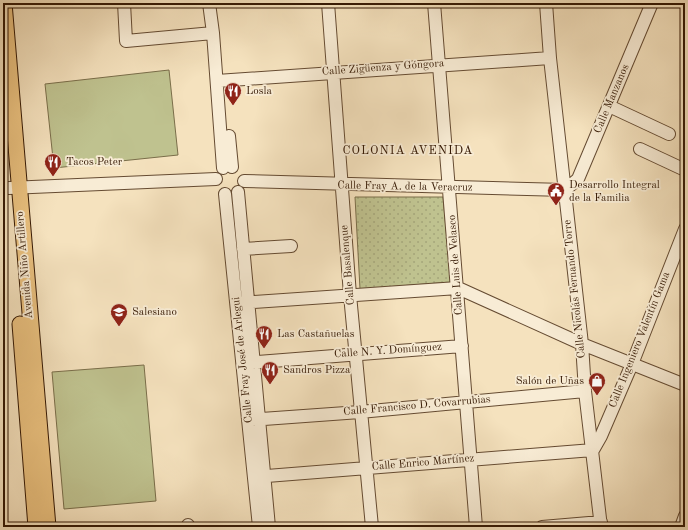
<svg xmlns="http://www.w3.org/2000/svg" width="688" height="530" font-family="'Old Standard TT',serif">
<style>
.grass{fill:url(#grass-dots);stroke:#7a6e4a}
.pitch{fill:#bfc28f;stroke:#7a6e4a}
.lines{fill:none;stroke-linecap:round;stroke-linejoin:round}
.minor-casing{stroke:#654b32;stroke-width:14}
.major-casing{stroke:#351904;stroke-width:17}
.minor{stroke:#f8ecd5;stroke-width:12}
.major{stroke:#eac17f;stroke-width:15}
.labels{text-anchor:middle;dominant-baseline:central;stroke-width:3.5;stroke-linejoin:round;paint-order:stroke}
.street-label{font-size:11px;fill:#351904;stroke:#f8ecd5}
.poi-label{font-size:11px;fill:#351904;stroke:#f8ecd5;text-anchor:start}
.neighbourhood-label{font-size:12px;letter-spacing:1px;fill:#351904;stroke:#f8ecd5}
</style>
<defs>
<pattern id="grass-dots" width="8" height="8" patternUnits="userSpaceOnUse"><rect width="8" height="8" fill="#bfc28f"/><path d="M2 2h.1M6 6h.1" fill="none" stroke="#a5a67a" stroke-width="1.8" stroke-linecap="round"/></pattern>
</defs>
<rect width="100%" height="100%" fill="#f5e2be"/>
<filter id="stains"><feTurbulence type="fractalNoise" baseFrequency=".005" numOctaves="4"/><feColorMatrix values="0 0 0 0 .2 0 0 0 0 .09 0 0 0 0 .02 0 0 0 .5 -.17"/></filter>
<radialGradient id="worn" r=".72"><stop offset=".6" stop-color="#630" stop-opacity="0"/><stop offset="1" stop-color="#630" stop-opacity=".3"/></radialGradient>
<!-- grass -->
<path class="grass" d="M355,197H443L451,282L360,289Z"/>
<!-- pitch -->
<path class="pitch" d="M169,70L178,155L54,168L45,84Z
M144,365L156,501L64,509L52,372Z"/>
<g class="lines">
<!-- minor casing -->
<g class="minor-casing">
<path id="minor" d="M124,3L126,41L213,33
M209,3L213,33L223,168
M328,3L350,295L372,527
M434,3L476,527
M546,3L550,58L582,344L585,391L601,527
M217,81L550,58
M609,106L669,134
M229,136L232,167
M640,149L685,170
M244,181L565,190L578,179L652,3
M9,188L216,179
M238,192L269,527
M225,194L259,527
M243,249L291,246
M238,303L458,288L582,344L685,385
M246,363L462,346
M249,420L360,412L585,391
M254,477L593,450L601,436L632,364L685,229
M188,525V527
M542,527L601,522
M681,527L685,516"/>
</g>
<!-- major casing -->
<g class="major-casing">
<path id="major" d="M4,3L48,527
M20,324L36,527"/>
</g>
<!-- minor -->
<use href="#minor" class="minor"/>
<!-- major -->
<use href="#major" class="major"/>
</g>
<!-- icons -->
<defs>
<g id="restaurant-pin" transform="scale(0.9)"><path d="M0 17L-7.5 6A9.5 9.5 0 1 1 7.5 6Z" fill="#8f2418" stroke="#f8ecd5"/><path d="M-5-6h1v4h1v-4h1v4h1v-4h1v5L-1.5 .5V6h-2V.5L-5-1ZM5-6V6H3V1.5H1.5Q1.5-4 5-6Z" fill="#fff"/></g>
<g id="civic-pin" transform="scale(0.9)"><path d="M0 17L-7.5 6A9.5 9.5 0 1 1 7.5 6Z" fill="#8f2418" stroke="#f8ecd5"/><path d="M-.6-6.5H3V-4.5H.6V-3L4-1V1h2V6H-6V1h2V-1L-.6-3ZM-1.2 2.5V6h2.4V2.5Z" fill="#fff"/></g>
<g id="school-pin" transform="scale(0.9)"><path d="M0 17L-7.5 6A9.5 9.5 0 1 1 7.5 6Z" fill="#8f2418" stroke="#f8ecd5"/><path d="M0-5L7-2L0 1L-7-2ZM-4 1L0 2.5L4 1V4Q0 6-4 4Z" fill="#fff"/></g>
<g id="shop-pin" transform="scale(0.9)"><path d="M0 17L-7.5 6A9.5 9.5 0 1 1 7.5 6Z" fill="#8f2418" stroke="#f8ecd5"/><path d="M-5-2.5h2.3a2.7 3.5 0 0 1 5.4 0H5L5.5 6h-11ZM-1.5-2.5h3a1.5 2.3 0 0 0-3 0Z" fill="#fff"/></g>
</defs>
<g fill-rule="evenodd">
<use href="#restaurant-pin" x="233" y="91"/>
<use href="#restaurant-pin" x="53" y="162"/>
<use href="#civic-pin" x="556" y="191"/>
<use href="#school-pin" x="119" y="312"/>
<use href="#restaurant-pin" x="264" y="334"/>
<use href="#restaurant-pin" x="270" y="370"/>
<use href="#shop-pin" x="597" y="381"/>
</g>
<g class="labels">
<!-- street labels -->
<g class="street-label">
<text transform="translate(383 68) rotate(-4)">Calle Zigüenza y Góngora</text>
<text transform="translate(612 99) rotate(-67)">Calle Manzanos</text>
<text transform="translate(405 187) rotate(1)">Calle Fray A. de la Veracruz</text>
<text transform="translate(25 265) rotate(-95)">Avenida Niño Artillero</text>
<text transform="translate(348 265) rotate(-95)">Calle Basalenque</text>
<text transform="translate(456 265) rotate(-94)">Calle Luis de Velasco</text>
<text transform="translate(575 289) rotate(-96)">Calle Nicolás Fernando Torre</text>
<text transform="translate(640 340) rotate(-68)">Calle Ingeniero Valentín Gama</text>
<text transform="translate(388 351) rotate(-4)">Calle N. Y. Domínguez</text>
<text transform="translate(243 360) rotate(-96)">Calle Fray José de Arlegui</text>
<text transform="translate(417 406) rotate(-5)">Calle Francisco D. Covarrubias</text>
<text transform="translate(423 463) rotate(-5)">Calle Enrico Martínez</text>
</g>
<!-- poi labels -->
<g class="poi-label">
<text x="246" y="91">Losla</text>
<text x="66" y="162">Tacos Peter</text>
<text x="569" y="185">Desarrollo Integral<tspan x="569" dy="13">de la Familia</tspan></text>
<text x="132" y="312">Salesiano</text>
<text x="277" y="334">Las Castañuelas</text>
<text x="283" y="370">Sandros Pizza</text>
<text x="584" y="381" text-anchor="end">Salón de Uñas</text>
</g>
<!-- neighbourhood labels -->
<g class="neighbourhood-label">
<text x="408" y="151">COLONIA AVENIDA</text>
</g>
</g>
<!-- margin -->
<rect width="688" height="530" fill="none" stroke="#f5e2be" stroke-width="16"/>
<rect x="4" y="4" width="680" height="522" fill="none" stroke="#351904" stroke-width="2"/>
<rect x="8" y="8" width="672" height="514" fill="none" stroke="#351904"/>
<rect width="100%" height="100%" filter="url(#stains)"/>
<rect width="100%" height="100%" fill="url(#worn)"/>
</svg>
